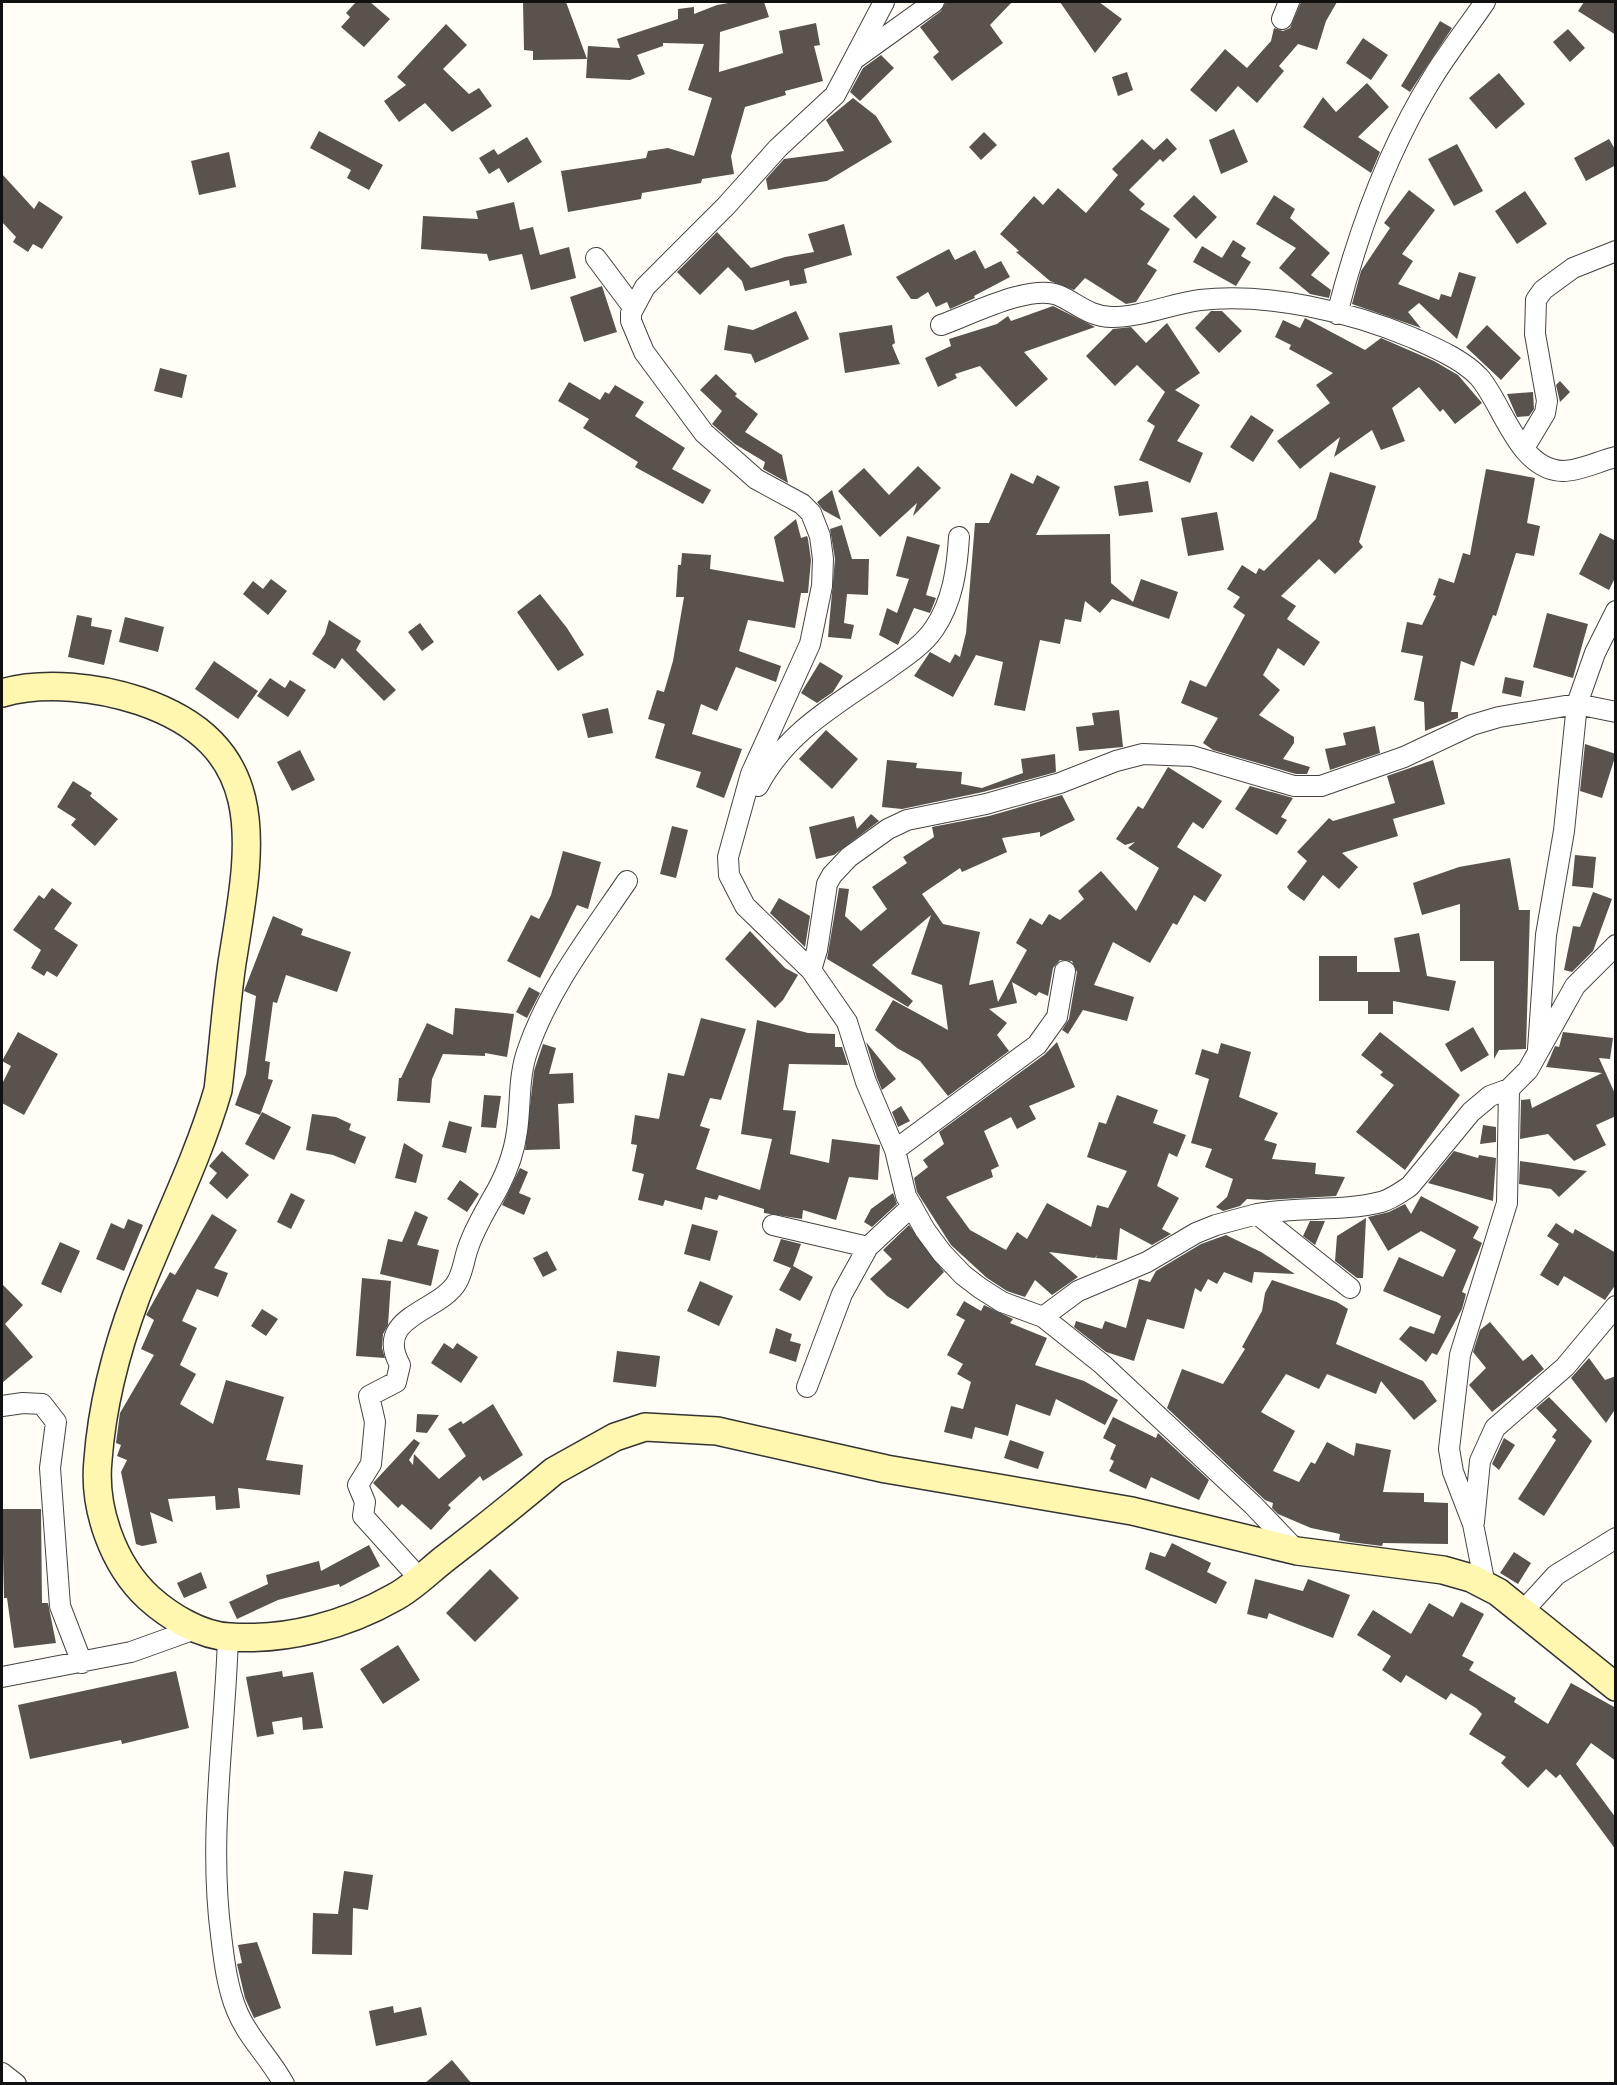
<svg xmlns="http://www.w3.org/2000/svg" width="1617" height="2085" font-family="Georgia,serif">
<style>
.building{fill:#5a524d}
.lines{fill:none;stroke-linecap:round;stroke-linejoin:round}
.street-casing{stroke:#444;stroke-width:22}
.secondary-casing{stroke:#333;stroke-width:30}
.street{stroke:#fff;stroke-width:20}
.secondary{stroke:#fff6b0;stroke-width:27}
</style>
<rect width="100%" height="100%" fill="#fffdf5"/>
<!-- building -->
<path class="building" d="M356,2H370L390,19L364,47L341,27L350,17L346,13Z
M523,2H566L587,59L533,60V51L524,50Z
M734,2H764L769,17L720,32L719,72L783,53L779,31L816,23L820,45L814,46L823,81L785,91L786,95L745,107L731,156L734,174L702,179L701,183L642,193L641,199L568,212L561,171L646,158L648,151L668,148L694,156L712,98L688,90L704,44L663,43V46L637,55L645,74L630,80L586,78L588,46L620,48L617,39L678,19V9L694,7V14L717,5Z
M946,2H1012L990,25L1003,43L952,81L933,57L939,52L920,27L941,11Z
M1060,2H1099L1122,19L1095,53Z
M1301,2H1337L1326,21L1317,50L1298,44L1279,66L1284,71L1257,103L1238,86L1216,112L1190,90L1225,49L1247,68L1271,41L1274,28L1283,31L1290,28Z
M1584,2H1616V35L1578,11Z
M1440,21L1452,28L1410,92L1401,86Z
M446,24L467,45L443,69L469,94L479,88L492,106L452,132L425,103L399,122L384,101L406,85L397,77Z
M1568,29L1585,48L1570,62L1553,42Z
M1363,38L1388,55L1371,80L1346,63Z
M881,55L894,68L860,101L850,92L863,68Z
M1127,72L1133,90L1118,96L1112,77Z
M1499,73L1525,104L1496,129L1469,98Z
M1367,83L1389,107L1358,137L1380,152L1371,173L1303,127L1323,97L1336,112Z
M853,98L876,116L892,142L827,181L768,190L766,179L784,159L844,151L826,120Z
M1234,129L1248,162L1221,174L1209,140Z
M319,131L383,165L369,190L347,178L351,170L310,148Z
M984,132L997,145L981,160L969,147Z
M527,137L542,162L508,183L499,168L489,174L479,158L494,149L498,155Z
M1167,138L1177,149L1163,162L1160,159L1129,190L1145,204L1140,209L1170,229L1147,264L1157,270L1136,302L1126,304L1085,278L1074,290L1050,281L1016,252L1019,251L1000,234L1034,196L1043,205L1058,188L1086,213L1118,175L1112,169L1142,139L1154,150Z
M1609,139L1616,151V165L1586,181L1574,158Z
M1457,144L1483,191L1454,206L1428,159Z
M229,152L236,187L199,195L191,161Z
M2,174L34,209L39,201L63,217L42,249L33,244L28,252L13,242L16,237L2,222Z
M1409,190L1435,210L1402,254L1413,261L1398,284L1439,300L1441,294L1451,297L1459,272L1476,277L1457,339L1419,303L1408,312L1421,328L1352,304L1361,271L1390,228L1384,223Z
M1525,191L1547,224L1517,244L1495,211Z
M1194,195L1217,217L1196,239L1173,216Z
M1274,195L1295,209L1290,218L1330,253L1311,275L1331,290L1329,298L1310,294L1279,268L1296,248L1256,224Z
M514,202L520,230L533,227L540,255L569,247L576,278L531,290L522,254L489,261L487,254L421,249L423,216L478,219L476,211Z
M844,224L852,255L804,269L807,283L790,286L789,280L745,291L742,281L728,267L700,295L677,272L717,232L751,268L785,257L814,252L808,234Z
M1233,240L1246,248L1241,256L1251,262L1236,286L1193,262L1202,246L1222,258Z
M949,249L955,260L975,250L985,269L1001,261L1010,277L974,296L975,298L950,309L947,302L936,307L928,292L917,299H911L896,277Z
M602,286L617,332L584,342L570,297Z
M1053,306L1095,327L1024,352L1048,379L1016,407L980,366L955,374L957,378L938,387L925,358L951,346L949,339L997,324L1008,316L1011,321Z
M796,311L809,339L755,363L751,354L724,350L728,325L753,330Z
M1211,311H1222L1242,331L1219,353L1195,328Z
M1305,318L1365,350L1381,338L1434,361L1458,375L1482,403L1455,424L1443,409L1440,412L1419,387L1392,408L1405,441L1381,450L1372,430L1334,457L1340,437L1300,469L1277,441L1330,403L1316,385L1333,373L1289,349L1291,345L1275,337L1283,320L1300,328Z
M1167,323L1200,373L1175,390L1200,405L1177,441L1203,453L1190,483L1139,460L1155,426L1147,421L1165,392L1137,365L1115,386L1086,356L1113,329L1131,327L1146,343Z
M892,325L895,343L892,345L900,364L845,373L839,333Z
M1487,325L1521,358L1501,380L1466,347Z
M160,368L187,375L182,398L154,391Z
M716,374L737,394L735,396L758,414L745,432L782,455L788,483L763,469L765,462L735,444L712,424L722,411L700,390Z
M1560,381L1570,392L1560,402L1556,385Z
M569,382L600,400L605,392L609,394L615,385L644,402L635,416L685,448L672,469L711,490L703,504L635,467L638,462L583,428L589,419L558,401Z
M1533,392L1534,409L1529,416L1517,417L1507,394Z
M1251,415L1274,430L1253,462L1230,447Z
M918,466L941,488L913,516L917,503L880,537L838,491L864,468L889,495Z
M1486,469L1535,478L1527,523L1540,526L1534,556L1516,553L1496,616L1493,615L1474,666L1461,661L1451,712H1458V718L1425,731L1424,702L1414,700L1423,656L1401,652L1407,622L1422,625L1436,596L1433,595L1439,578L1454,583L1463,553L1470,555Z
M1330,472L1376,486L1359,542L1363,547L1335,574L1319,559L1281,596L1296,606L1287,619L1320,642L1304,666L1278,648L1263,675L1280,690L1259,715L1294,737V743L1283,759L1310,767L1307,774H1296L1213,750L1203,743L1218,718L1181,703L1190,680L1206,687L1245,615L1233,607L1240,597L1227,589L1242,565L1256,574L1259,568L1264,571L1316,519Z
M1011,473L1033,484L1037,475L1060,487L1036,535L1110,534L1111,583L1133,602L1141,579L1178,592L1169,619L1112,599L1100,613L1085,601L1081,622L1065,619L1060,644L1040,640L1025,711L994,705L1003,662L976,655L953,697L914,676L930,652L950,663L955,654L960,657L966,633L975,523H989Z
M1148,481L1153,512L1119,516L1114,486Z
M832,490L841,520L823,510L817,502Z
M1217,512L1224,550L1188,556L1181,518Z
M796,519L801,538L807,536L808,539L811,560L808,593H801L795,628L748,620L739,651L781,666L776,682L736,667L717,711L701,704L692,734L742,749L724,798L696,787L701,772L655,758L665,724L648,719L657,690L664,692L673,661L684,597H676L678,565H681L682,553L711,555L710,569L784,582L774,537Z
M842,525L852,559H869L868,595L847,594L844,623L854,625L851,639L828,637L835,559L830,529Z
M1600,533L1616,541V576L1609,590L1579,574Z
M907,536L940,545L926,595L936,598L930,613L914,608L898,645L879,635L887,608L897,613L909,579L896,576Z
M271,579L287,591L268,615L243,594L253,581L263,589Z
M540,594L567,628L584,655L558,671L517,612Z
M1547,613L1588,624L1573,678L1533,667Z
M77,615L92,618L91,626L112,630L104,665L68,657Z
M125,617L164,627L158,652L119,642Z
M329,620L361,641L356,650L396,690L384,701L342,658L335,669L312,654L325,634Z
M420,623L434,642L422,651L408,632Z
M214,661L258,691L238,719L195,689Z
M820,662L843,676L833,692L817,703L801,693Z
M1505,677L1524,681L1521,697L1502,693Z
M270,678L285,688L290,680L306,690L288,717L257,696Z
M608,708L613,733L588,738L582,714Z
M1119,710L1123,747L1079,751L1076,727L1094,725L1092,713Z
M1375,726L1380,753L1330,770L1325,749L1346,745L1343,733Z
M826,730L858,759L832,789L799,759Z
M1585,744L1616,754L1602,798L1580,791Z
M300,750L315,780L292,791L277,762Z
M1055,754L1056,772L983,792L902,809L882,807L887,760L917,763L916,768L962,772L961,784L982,788L1023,773L1021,759Z
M1433,760L1445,804L1393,819L1398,836L1342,853L1358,867L1339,889L1323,875L1304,901L1290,891L1287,887L1307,861L1297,852L1329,818L1333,821L1395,803L1387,776Z
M1168,767L1222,801L1203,829L1193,822L1177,847L1222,875L1205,902L1194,895L1177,925L1173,923L1150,963L1113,942L1094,985L1134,997L1127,1021L1083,1010L1068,1034L1062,1030L1069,1019L1077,972L1072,961L1060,960L1053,968L1048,996L1039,992L1036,996L1012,982L1017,1003L989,1009L1007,1023L997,1035L1009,1051L948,1096L920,1061L897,1048L875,1030L893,1000L948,1030L942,985L911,974L931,915L872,965L913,1001L908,1007L827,959L839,888L849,889L845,916L861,931L887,909L872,887L907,863L903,857L934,837L932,827L989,816L1062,795L1075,820L1040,837V832L1002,838L1007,852L962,872L960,868L922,894L943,924L980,932L969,985L993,980L998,1002L1027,950L1016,943L1030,918L1042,925L1049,914L1060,920L1084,899L1078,891L1101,871L1136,911L1159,868L1128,848L1135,842L1125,845L1116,839L1138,806L1143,809Z
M73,781L92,793L90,796L118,819L95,846L71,825L76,819L57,807Z
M1250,786L1293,798L1281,817L1287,820L1277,835L1235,809Z
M871,814L879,821L834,855L816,859L809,827L854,816L857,829Z
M672,826L688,830L676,878L660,874Z
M563,851L601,862L588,909L577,905L540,978L507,961L531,915L539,919L551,895Z
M1575,855L1596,857L1593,888L1572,886Z
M1510,858L1519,910H1530L1526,1049L1499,1050L1494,1059V961H1460V904L1422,915L1413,883L1459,867Z
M52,888L72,903L54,929L78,945L57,977L47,971L44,976L31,968L41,950L13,930L39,895L44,899Z
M1593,892L1612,899L1593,951L1572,972L1564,970L1573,926L1580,927Z
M779,898L810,916L805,947L770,913Z
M273,916L303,929L301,935L351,952L337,992L286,975L277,1003L273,1002L265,1061L270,1062L268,1079L273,1080L260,1115L235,1105L246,1074L256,996L244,991Z
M750,931L785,968L798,975L783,1000L775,1008L725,959Z
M1419,933L1427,976L1456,981L1449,1011L1393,1001V1014H1368V1001H1319V956H1357V972H1400L1394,938Z
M529,987L540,993L527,1018L516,1012Z
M455,1008L514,1014L507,1057L485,1053V1056L443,1054L432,1079L430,1103L397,1101L399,1078H401L427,1023L453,1035Z
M701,1018L746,1029L721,1100L710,1098L700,1126L710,1129L696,1169L760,1190L772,1139L741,1134L757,1020L808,1033L835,1034V1047H842L848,1065L789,1064L783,1110L796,1111L790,1154L829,1163L832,1139L880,1145L878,1180L849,1177L836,1220L803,1210L802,1219L764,1213V1209L719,1195L717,1200L705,1197L702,1210L665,1200L663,1206L638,1200L644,1174L632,1171L637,1145L631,1144L635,1115L659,1119L668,1073L684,1076Z
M1473,1027L1489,1055L1461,1072L1445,1044Z
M18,1032L58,1054L24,1115L2,1103V1084L11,1066L2,1061Z
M1380,1032L1460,1095L1405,1170L1356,1132L1394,1085L1380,1075L1383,1072L1361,1055Z
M1563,1032L1613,1038L1610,1059L1599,1058L1616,1096V1116L1596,1125L1606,1145L1574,1161L1548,1134L1520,1139L1521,1100L1530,1099L1532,1108L1602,1073L1546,1067L1555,1046L1559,1047Z
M866,1042L896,1079L882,1090L877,1078Z
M1057,1042L1075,1087L1029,1106L1036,1119L1017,1129L1011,1117L984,1131L999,1166L991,1170L993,1177L946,1197L970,1230L1006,1250L1017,1232L1027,1239L1047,1203L1091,1227L1097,1205L1108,1208L1127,1171L1087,1157L1099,1122L1106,1124L1117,1095L1158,1110L1153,1123L1186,1135L1177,1157L1169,1153L1157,1186L1179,1198L1162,1229L1171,1234L1152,1245L1120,1228L1117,1260L1096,1258L1097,1255L1095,1258L1049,1252L1078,1277L1052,1295L1035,1280L1025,1297L1007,1291L987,1278L951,1245L917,1192L914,1178L928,1167L923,1160L944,1144L939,1132L1044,1055Z
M1221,1043L1251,1052L1239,1097L1278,1113L1264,1140L1277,1144L1272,1159L1316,1163L1315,1174L1345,1177L1336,1196L1267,1200L1247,1199L1240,1206L1223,1211L1216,1207L1227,1197L1233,1179L1205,1167L1212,1149L1191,1143L1209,1079L1195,1074L1202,1049L1218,1054Z
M543,1044L556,1048L549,1074L573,1073L574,1103L558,1104L560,1149L525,1150L534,1071Z
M484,1095L501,1096L496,1128L481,1127Z
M901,1106L910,1121L898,1127L892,1112Z
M262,1112L291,1127L274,1160L245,1144Z
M312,1114L336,1117L351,1124L349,1130L366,1137L355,1164L333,1155L306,1150Z
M449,1121L472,1127L466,1153L442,1147Z
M1483,1125L1496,1127V1142L1480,1144Z
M404,1143L423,1155L416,1183L395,1178Z
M222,1151L249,1175L227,1199L209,1183L217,1173L209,1166Z
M1454,1151L1478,1158L1479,1155L1496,1158L1493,1201L1428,1183Z
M1520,1161L1587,1171L1559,1197L1551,1189L1519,1184Z
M520,1168L528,1172L519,1193L531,1198L524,1215L502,1205Z
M460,1180L479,1194L467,1212L447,1199Z
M291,1193L305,1200L291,1229L277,1222Z
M893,1193L897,1204L872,1227L864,1222L871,1209Z
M1421,1196L1479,1227L1473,1238L1482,1243L1462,1292L1466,1294L1462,1309L1437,1355L1432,1353L1426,1362L1399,1339L1410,1326L1434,1334L1441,1316L1383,1291L1399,1257L1443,1277L1456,1250L1421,1231L1388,1251L1368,1217L1389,1212L1405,1204L1411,1214Z
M415,1211L428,1217L417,1245L439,1250L431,1286L380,1274L388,1239L402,1242Z
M212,1214L237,1230L214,1268L228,1273L218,1297L197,1289L182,1321L197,1328L180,1365L196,1374L180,1404L213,1424L226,1380L284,1397L266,1460L303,1465L300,1495L238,1488L240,1508L216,1510L215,1496L168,1499L173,1522L150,1512L157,1543L142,1546L136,1544L121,1472L127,1460L117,1456L121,1445L116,1443L120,1413L154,1355L141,1349L154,1320L146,1315L170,1272L175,1275Z
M1366,1218L1363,1278H1357L1335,1261L1337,1236Z
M128,1219L143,1225L124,1271L96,1259L111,1223L124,1229Z
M1310,1221H1325L1315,1245L1303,1236Z
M1556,1223L1573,1234L1575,1229L1616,1253V1284L1605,1300L1564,1276L1558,1286L1540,1275L1559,1244L1547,1236Z
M692,1224L718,1231L710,1261L684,1254Z
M909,1225L944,1272L908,1309L887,1296L870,1279L892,1259L883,1250Z
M1226,1235L1261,1252L1295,1274L1254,1272L1252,1283L1224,1272L1217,1284L1208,1279L1201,1292L1195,1288L1184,1329L1147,1319L1134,1361L1106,1352L1074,1327L1076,1321L1102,1329L1105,1321L1126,1328L1139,1279L1150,1282L1156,1271L1201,1244Z
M781,1239L801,1244L793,1266L813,1277L800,1301L779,1290L791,1268L773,1261Z
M60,1242L80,1251L61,1293L41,1284Z
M547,1251L557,1270L543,1277L533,1258Z
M362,1278L391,1281L388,1325L383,1334L382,1348L385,1358L356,1356Z
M1272,1280L1337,1302L1348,1309L1336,1344L1423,1381L1437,1401L1414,1420L1381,1381L1376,1394L1327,1374L1319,1389L1286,1374L1261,1412L1295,1431L1273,1471L1299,1482L1311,1462L1315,1464L1327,1442L1354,1456L1356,1443L1391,1450L1383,1492L1424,1493V1502L1448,1503V1544L1383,1543L1382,1546L1350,1542L1339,1540L1340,1534L1311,1528L1278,1514L1272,1508L1273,1503L1265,1500L1167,1408L1182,1369L1223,1384L1245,1349L1242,1347L1262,1311L1265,1293Z
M700,1281L733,1296L719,1326L687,1311Z
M2,1284L23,1305L5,1324L33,1357L2,1383Z
M964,1301L981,1311L984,1305L1013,1319L1010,1323L1047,1338L1035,1365L1084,1381L1118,1400L1105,1425L1056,1399L1050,1416L1016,1404L1008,1436L975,1427L972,1439L944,1432L951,1406L963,1409L971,1382L957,1374L963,1364L947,1355L965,1320L956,1315Z
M262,1309L278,1319L266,1336L251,1326Z
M1490,1322L1523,1361L1532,1354L1544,1369L1492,1412L1469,1385L1486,1368L1473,1352L1480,1330Z
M776,1328L792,1334L790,1341L801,1344L796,1362L769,1353Z
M444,1343L453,1349L457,1343L478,1357L461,1383L431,1363Z
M617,1351L660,1356L656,1387L613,1382Z
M1589,1358L1605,1380L1616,1376V1408L1606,1423L1571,1378Z
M1549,1397L1592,1441L1544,1516L1518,1499L1556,1440L1552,1437L1557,1430L1536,1408Z
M493,1404L523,1455L483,1481L480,1476L448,1505L451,1508L431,1530L402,1504L398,1508L373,1483L414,1439L420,1443L409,1460L413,1465L414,1454L439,1479L466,1456L448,1429L461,1421L463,1424Z
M417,1414L439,1415L427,1433L416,1432Z
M1113,1417L1156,1438L1158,1433L1209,1480L1199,1500L1151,1477L1146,1489L1109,1471L1114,1461L1110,1459L1116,1445L1103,1438Z
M1504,1438L1515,1445L1499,1470L1492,1464Z
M1010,1440L1044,1452L1038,1469L1004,1458Z
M2,1509H41L42,1603H48L56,1643L14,1648L7,1598H4Z
M1172,1543L1211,1563L1207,1572L1227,1582L1216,1604L1145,1569L1150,1552L1165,1557Z
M369,1545L380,1566L340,1587L339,1584L278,1600L237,1619L229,1602L268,1584L266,1575L319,1561L321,1571Z
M1514,1552L1531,1563L1518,1584L1500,1573Z
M490,1569L519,1598L475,1642L446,1613Z
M201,1572L207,1588L184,1598L177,1583Z
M1255,1579L1303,1591L1308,1579L1350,1595L1333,1638L1269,1613L1267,1619L1247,1614Z
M1461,1602L1484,1614L1462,1656L1474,1662L1469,1670L1516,1698L1514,1702L1548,1724L1571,1683L1616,1708V1761L1591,1743L1576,1764L1616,1818V1850L1560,1774L1556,1778L1546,1769L1528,1788L1501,1763L1506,1757L1469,1734L1482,1714L1476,1708L1451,1693L1446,1700L1406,1675L1401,1683L1382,1670L1391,1656L1357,1635L1373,1610L1411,1634L1429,1603L1453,1617Z
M398,1645L420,1680L383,1704L360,1669Z
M176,1671L189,1728L122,1744L121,1740L30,1759L18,1705Z
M282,1671L283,1677L313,1672L323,1728L303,1730L302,1717L272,1722L274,1734L257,1737L246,1677Z
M344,1871L373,1875L368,1910L353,1908L352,1955L312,1954L313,1913L338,1914Z
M257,1942L281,2008L254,2018L245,1998L237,1964L242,1963L238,1945Z
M393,2006L394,2013L421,2007L427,2035L376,2046L369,2011Z
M452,2060L472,2084H424Z"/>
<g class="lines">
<!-- street casing -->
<g class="street-casing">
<path id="street" d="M884,2L835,95L778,148L726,206L645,287L631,313V321L644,352L704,433L756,479L802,504L811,513L820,536L823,559L822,586L810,644L751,774L728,857L729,875L745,906L811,970L847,1022L866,1082L895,1150L906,1196L925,1230L942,1253L963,1275L980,1288L1002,1302L1043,1317L1102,1364L1253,1505L1297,1551
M1282,19L1289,2
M856,58L934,2
M596,258L632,306
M1337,314C1358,232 1388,149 1433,77C1449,51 1468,27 1485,2
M941,325C970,315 1029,284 1058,295C1077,303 1089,317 1112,317C1142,317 1170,304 1200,300C1266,292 1352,312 1413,338C1435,348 1462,359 1479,377C1503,404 1518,470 1563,471C1580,471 1599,461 1616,457
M1524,448L1545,413L1547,401L1535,334L1536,300L1543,290L1573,268L1616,251
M758,786C787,730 840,703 889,668C905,657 923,645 934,629C953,601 957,569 959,537
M811,970L817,950L827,884L832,875L849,857L888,829L907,820L986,804L1060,783L1116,761L1143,754L1192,756L1294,786H1321L1404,757L1472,725L1499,717L1577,704L1595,653L1616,611
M1538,1049L1546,935L1564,831L1577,704L1616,712
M895,1150L1037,1045L1057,1017L1065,971
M1257,1214C1298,1206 1342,1212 1381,1202C1392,1199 1401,1192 1410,1186L1471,1112L1490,1096L1509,1089
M773,1225L868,1247
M1043,1317L1078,1291L1147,1262L1196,1233L1216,1225L1257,1214L1350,1288
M807,1387L842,1294L868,1247L912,1206
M2,1406L23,1403L42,1404L56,1422L50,1468L60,1606L82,1663
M1474,1522L1480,1461L1495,1428L1565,1367L1616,1306
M420,1579L363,1516L365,1502L358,1485L371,1464L375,1422L369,1396L396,1382L400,1365C373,1316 440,1312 457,1282C463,1272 464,1259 468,1248C474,1230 483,1215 492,1199C504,1179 514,1154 517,1131C521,1104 518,1076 528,1049C549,988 591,934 627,881
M1485,1585L1473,1524L1453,1472L1449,1449L1460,1355L1507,1203L1509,1089L1528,1070L1575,986L1616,945
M1524,1610L1556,1575L1616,1538
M228,1637C225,1736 208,1836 221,1935C224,1960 227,1987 237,2011C248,2038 270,2058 284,2084
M2,1677L131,1652L198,1628
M2,2073L16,2084"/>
</g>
<!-- secondary casing -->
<g class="secondary-casing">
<path id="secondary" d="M2,693C44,681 98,687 140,701C275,747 250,850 232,963C226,1005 223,1048 218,1090C197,1162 163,1227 136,1297C117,1348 102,1406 98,1460C93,1508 113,1565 149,1598C169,1616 201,1636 230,1637C286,1641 346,1625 395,1597C412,1588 428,1572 443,1560C481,1531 517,1502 554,1471L615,1437L645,1427L717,1431L886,1469L1132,1511L1297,1551L1443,1570L1471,1578L1498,1592L1616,1687"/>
</g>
<!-- street -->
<use href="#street" class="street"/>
<!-- secondary -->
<use href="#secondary" class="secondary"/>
</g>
<!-- border -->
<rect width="1617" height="2085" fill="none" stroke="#111111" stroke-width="6"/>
</svg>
